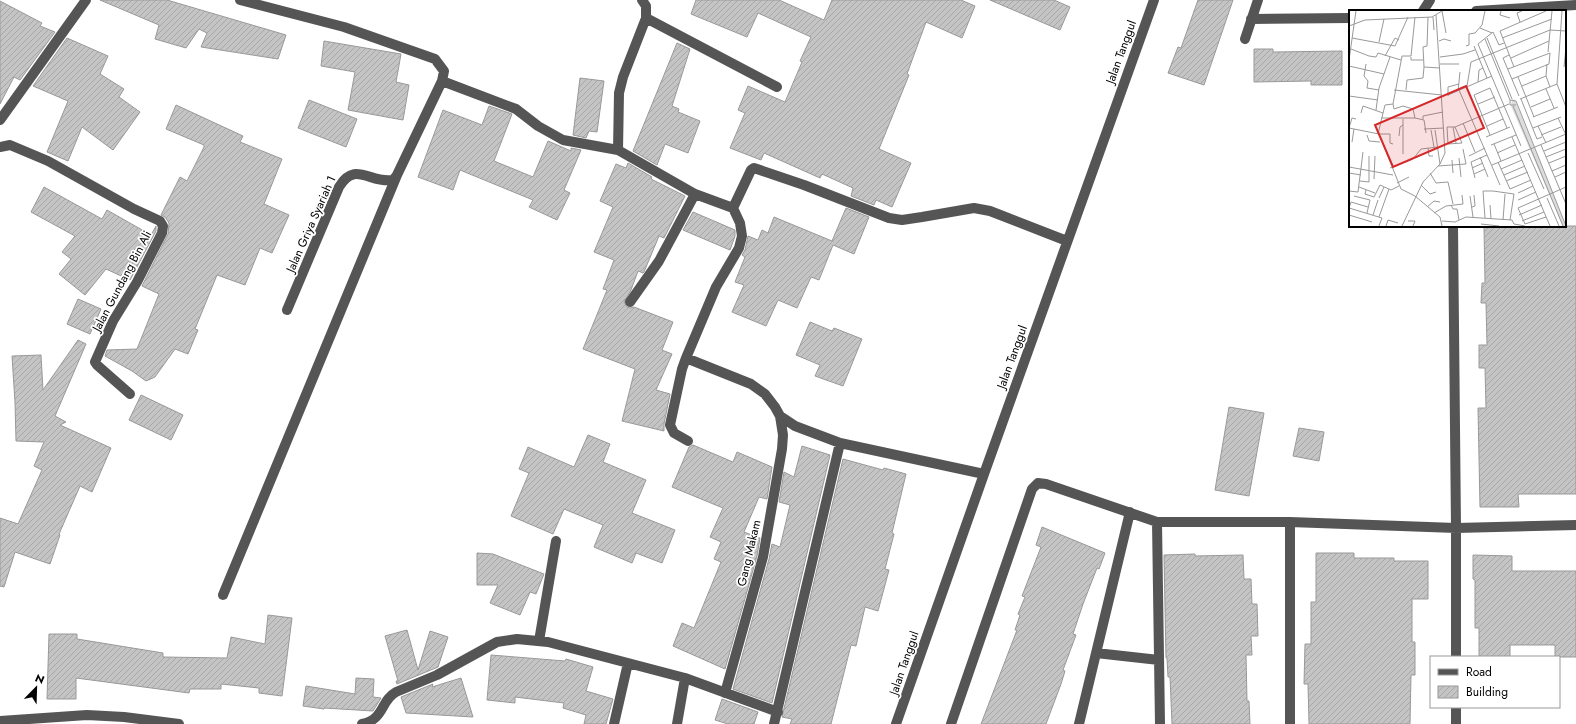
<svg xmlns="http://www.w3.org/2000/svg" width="1576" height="724" font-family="Jost,sans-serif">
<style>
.building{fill:url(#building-hatch);stroke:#999}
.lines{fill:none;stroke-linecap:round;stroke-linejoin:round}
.minor{stroke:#555;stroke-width:10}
.labels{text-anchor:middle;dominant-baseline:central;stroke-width:3.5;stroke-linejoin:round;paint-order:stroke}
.street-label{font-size:12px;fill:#000;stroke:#fff}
.inset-road{fill:none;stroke:#999;stroke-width:1}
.view{fill:#d62828;fill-opacity:0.15;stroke:#d62828;stroke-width:2}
.inset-edge{fill:none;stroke:#000;stroke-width:2}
</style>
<defs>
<pattern id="building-hatch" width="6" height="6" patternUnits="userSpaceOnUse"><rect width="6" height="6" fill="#c4c4c4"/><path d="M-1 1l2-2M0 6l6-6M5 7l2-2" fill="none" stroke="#a7a7a7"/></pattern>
</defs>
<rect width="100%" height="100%" fill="#fff"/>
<!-- building -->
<path class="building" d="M100,0H167L286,35L278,59L201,47L207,33L199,29L186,48L155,39L159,25Z
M696,0H779L824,20L832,0H961L975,6L962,38L926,22L907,74L909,75L879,149L911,163L892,207L876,200L874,205L851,196L853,188L822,174L820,178L764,153L761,160L730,148L745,113L738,110L748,86L785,102L802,62L800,61L811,37L758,13L747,37L691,14Z
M990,0H1054L1070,7L1060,30Z
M1198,0H1233L1204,85L1168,73L1178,47L1181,48Z
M0,1L42,23L40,26L55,32L20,80L14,77L0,104Z
M67,38L108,56L100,74L124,89L119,97L140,112L113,150L82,127L68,161L47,152L68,101L33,86Z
M324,41L401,54L396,82L409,85L403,120L348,110L355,72L321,66Z
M677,43L690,49L672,106L679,109L678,112L700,121L688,153L665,144L657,165L633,151Z
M1254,49H1273V52L1342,51V85H1311V81L1254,82Z
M580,78L604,81L597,132L589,131L586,138L573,135Z
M309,100L357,119L346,147L298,128Z
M176,105L243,136L240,142L282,159L264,204L289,215L272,253L260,248L245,285L217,275L195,329L198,330L188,354L175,349L155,377L146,381L132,371L105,356L107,350L137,349L159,294L142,286L168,234L169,223L165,217L161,215L180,177L187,181L204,147V145L166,129Z
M489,106L512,114L494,161L533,177L548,141L571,151V148L581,150L564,190L570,193L557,220L529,207L533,200L460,170L453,190L418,177L443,110L482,125Z
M628,163L652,177L651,179L685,196L664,238L659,236L644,272L643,273L638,271L631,290L624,302L627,307L630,308L634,307L673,322L662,350L672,354L656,390L670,394L664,424V431L622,421L635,369L583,349L607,290L603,289L614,260L594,252L613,207L600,201L616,164L626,168Z
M44,187L102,219L107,210L151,235L156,226V231L130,280L106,269L85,295L59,274L71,259L62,252L75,236L31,212Z
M846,208L869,217L854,254L833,245L819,280L811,277L797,308L778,300L766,326L732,312L744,285L735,282L745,257L742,255L745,250L748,236L758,240L762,230L768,233L774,217L832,241Z
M693,212L735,230V236L730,250L683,230Z
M1484,226H1576V494H1518L1519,507H1480L1478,408H1486L1485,368H1479V345H1487L1486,303H1481L1482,283H1485Z
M78,299L101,309L90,334L67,324Z
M810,322L832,331L834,328L862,339L843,386L815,376L820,365L796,355Z
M78,340L86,344L55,416L66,422L60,425L111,448L92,492L80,486L59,534L60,535L50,564L15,552L4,587L0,586V518L18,524L42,470L34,466L44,442L16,441L15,402L12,356L41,355L43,390Z
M141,395L183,415L171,440L129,420Z
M1229,407L1264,413L1249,496L1215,490Z
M1299,428L1324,432L1319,461L1293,456Z
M588,435L610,444L603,462L646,480L632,513L675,530L662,563L636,553L632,563L594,547L603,525L564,509L553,534L511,516L529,473L519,469L528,447L574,467Z
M693,445L733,462L737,452L772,467L767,499L759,497L744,532L760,538L757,556L725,669L673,646L682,623L694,628L721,562L714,559L721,542L710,537L723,508L672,487L689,447Z
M802,446L830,455L772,703L733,689L769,559L772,544L780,547L790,505L779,502L784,472L794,477Z
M843,459L883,470L884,468L906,474L892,533L894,534L885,569L889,570L878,611L865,607L856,646L851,645L831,724H790L792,719L782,717Z
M1042,527L1105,553L1099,569L1097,568L1083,604L1073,634L1076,635L1063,670L1065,671L1061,684L1046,724H981L1017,630H1015L1020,615L1018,614L1025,597L1022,596L1041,547L1036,545Z
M477,553L493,554L544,574L536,594L530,592L520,615L490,603L498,585H477Z
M1316,553H1354V558H1394V561H1428V599H1412V642H1415V675H1411L1410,724H1309L1308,684H1304L1305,644H1311V602H1316Z
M1195,554V556L1243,555L1244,579H1251L1252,604H1257L1258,636H1251L1252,655H1246L1247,701H1249L1250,724H1172L1170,677H1168L1167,658H1166L1164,555Z
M1473,555L1512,556V571H1576V657H1555V645H1510V657H1479V628H1475V580L1473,579Z
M268,615L292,618L282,696L259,693V688L221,684V689H190L189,693L76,678V699H47L49,634H77V639L163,653V657L227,658L231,637L265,644Z
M407,630L418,670L430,631L448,637L438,667L397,684L396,681H398L385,636Z
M491,655L565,661L566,659L593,667L586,691L613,699L606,724H584L586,715L563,708L564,703L515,697V703L487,700Z
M356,678L374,679L373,697L381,698L373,711L324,708V709L303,706L306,686L355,694Z
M461,678L473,717L406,713L401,697L433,684L432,687Z
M722,699L758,712L754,724H728L715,720Z"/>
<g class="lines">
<!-- minor -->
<path class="minor" d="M642,0L646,6V18L623,77L619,93L618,150L695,194L733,208L740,223L742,236L739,248L716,287L686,358L682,369L670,425L674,433L688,441
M1423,11L1430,0
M1476,11L1576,5
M646,18L777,87
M1251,19L1350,18
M1245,39L1258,0
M442,81L516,109L538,126L563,140L618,150
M0,120L86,0
M0,147L10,145L48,161L134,209L160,221L163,226L162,233L137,282L113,321L95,362L97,365L130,394
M733,208L751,170L754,168L804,185L889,218L902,220L922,217L974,208L990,211L1067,241
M1453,226L1456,528V657
M630,302L659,261L695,194
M287,310L339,187C355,160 370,184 393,180L397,175
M686,358L751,384L765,394L775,407L780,416L795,426L840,443L984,474
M1157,522L1160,724
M223,595L397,175L442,81L444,71L435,59L344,27L240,0
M539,641L556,541
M1096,653L1159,660
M725,693L763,557L782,449L783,435L780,416
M1456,707V724
M0,721L87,715L124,717L179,724
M362,724C385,719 380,701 396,692L437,675L497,642L517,639L548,642L685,678L778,712
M614,724L628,663
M677,724L685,678
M774,724L840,443
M896,724L984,474L1154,0
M951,724L1032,489L1038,483L1046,484L1157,522H1290L1456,528L1576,525
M1079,724L1130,512
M1290,724V522"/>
</g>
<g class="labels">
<!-- street labels -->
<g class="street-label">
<text transform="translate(1121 52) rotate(-70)">Jalan Tanggul</text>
<text transform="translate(311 224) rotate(-66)">Jalan Griya Syariah 1</text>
<text transform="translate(122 281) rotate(-62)">Jalan Gundang Bin Ali</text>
<text transform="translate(1012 357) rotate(-70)">Jalan Tanggul</text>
<text transform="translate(749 553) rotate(-77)">Gang Makam</text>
<text transform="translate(904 663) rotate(-71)">Jalan Tanggul</text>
</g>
</g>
<!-- overview -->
<g transform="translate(1349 10)">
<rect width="217" height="217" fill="#fff"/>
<path d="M163,89L166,90L217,216H214L162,96Z" fill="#dcdcdc"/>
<path class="inset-road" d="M93,1L97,23M152,1L151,5L161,8M213,1L208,74L217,97M84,7L85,20M171,12L168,3L173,1M0,16L16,10L83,7L93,1M131,18L143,23M3,28L46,36L59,7M138,28L163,89M153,28L203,9M136,29L161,90M90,31L95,29L102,31M30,32L35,9M155,33L150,35L144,22L129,34L172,136M117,36L120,35V24L126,23L133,15L136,1M125,36L138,68M2,39L20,46L27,47L29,43L52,50M199,42L203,1M114,44L126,40M160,45L154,48L170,86M36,46L46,28L50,30M62,47V50H74M91,47L114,44M162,48L200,31M0,50L7,1M17,54L15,66L19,71L18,78L30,80M91,54H110M198,54L197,66L201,77M0,56L35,64M75,57L74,37L78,36L79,7M165,57L151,21L197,1M215,57L217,38M159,59L201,43L200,54L163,69M169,67L185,107M129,72L130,60L134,58M118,76L122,52L201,20L217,21M173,76L197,66M197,79L205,98M45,80L93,85M57,80L58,70L74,68L75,57L91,58M110,80L151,175M109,81L111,62M99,85L143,66M0,86L29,90M99,86V77L110,74M171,89L208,74M172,89L188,129L193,127M44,94L45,99L54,96L64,99L66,108L75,110L77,123M129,94L146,87M167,95H161V90L167,91L217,216M164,96L214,216M182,97L201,89M27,100L30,78L41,47M12,103L14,96L34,103M184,107L209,97M32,108H66M209,108L217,125M74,109V106L94,102M114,113L126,142M138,116L154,109M189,116L197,133M104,117L107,133M106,117L113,133L99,134L98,117H106L160,94M0,118L30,124L52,179L66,186L91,207L93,216M0,118L3,108L7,109M184,118L212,107M75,119L95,118M82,120L85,137M86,120L91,154M29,124L36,95L44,94L53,46H62L66,7M29,124H41V133L44,134M18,125L20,131L31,132M141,125L125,85L141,78L158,118M192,125L212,117M50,126L51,117L54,115M137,127L161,117M163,127L201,216M3,132L5,119M145,134L152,151M142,135L167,125M192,135L217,194M79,138L80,146H84M195,141L217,132M148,143L166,135M179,143L195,179M54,144V109M120,146L136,138M131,147L139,167M197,147L217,139M110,148L112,167M103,150L104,163M149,152L161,179L182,170M200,153L217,146M143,155L217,124M89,156L117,154L114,139M0,157L44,165M41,158L64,149L72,139L89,137M123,158L134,153M152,159L173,150M203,161L217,155M0,163L12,165M81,163L87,173L99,172L104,194M125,164L136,159M155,165L176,156M206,167L217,162M126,168L122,152L138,145M25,169L26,146M11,171L20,172V146M157,171L179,162M48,173L60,167M72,175L81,184L87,182M10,177L26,183M17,180L16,184L25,187L31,175L42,180L50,176M0,181L9,182L14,142M169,183L184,176M5,186L21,190L18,203M121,186L124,207M30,188L35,177M198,188L210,216M169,190L187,182M102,195L104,199H108L110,210M141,195L142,209M78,197L85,191L91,192M123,197L126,196L125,185M0,198L33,208L30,216M0,198L2,192L19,197M85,203L97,196L114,194L113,185M0,205L23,212M24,205L29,190M170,205L193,195M30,207L40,179M197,207L176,214L169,198L217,177M136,208L134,181H144L165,184L161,210M154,210L156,184M59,211H66L64,216M93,211L106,212L117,207L163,210L165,214L176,216M173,211L195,202M132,214L150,216M37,216L39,210L49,213M53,216L74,172L91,154L96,143L87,5"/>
<path class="view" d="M117,76L135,118L44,157L26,115Z"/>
<rect width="217" height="217" class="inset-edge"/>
</g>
<!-- legend -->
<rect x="1430" y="656" width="130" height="52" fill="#ffffff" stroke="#999999"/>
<rect x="1438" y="669" width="20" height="6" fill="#555555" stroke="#999999"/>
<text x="1466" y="676" font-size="12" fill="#000000">Road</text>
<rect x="1438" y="686" width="20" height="12" fill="url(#building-hatch)" stroke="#999999"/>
<text x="1466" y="696" font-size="12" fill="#000000">Building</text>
<!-- north arrow -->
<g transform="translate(36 688) rotate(23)" stroke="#ffffff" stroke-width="3" paint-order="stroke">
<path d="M0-3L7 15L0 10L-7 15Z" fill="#000000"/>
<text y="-6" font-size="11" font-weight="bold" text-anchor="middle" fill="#000000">N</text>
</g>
</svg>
